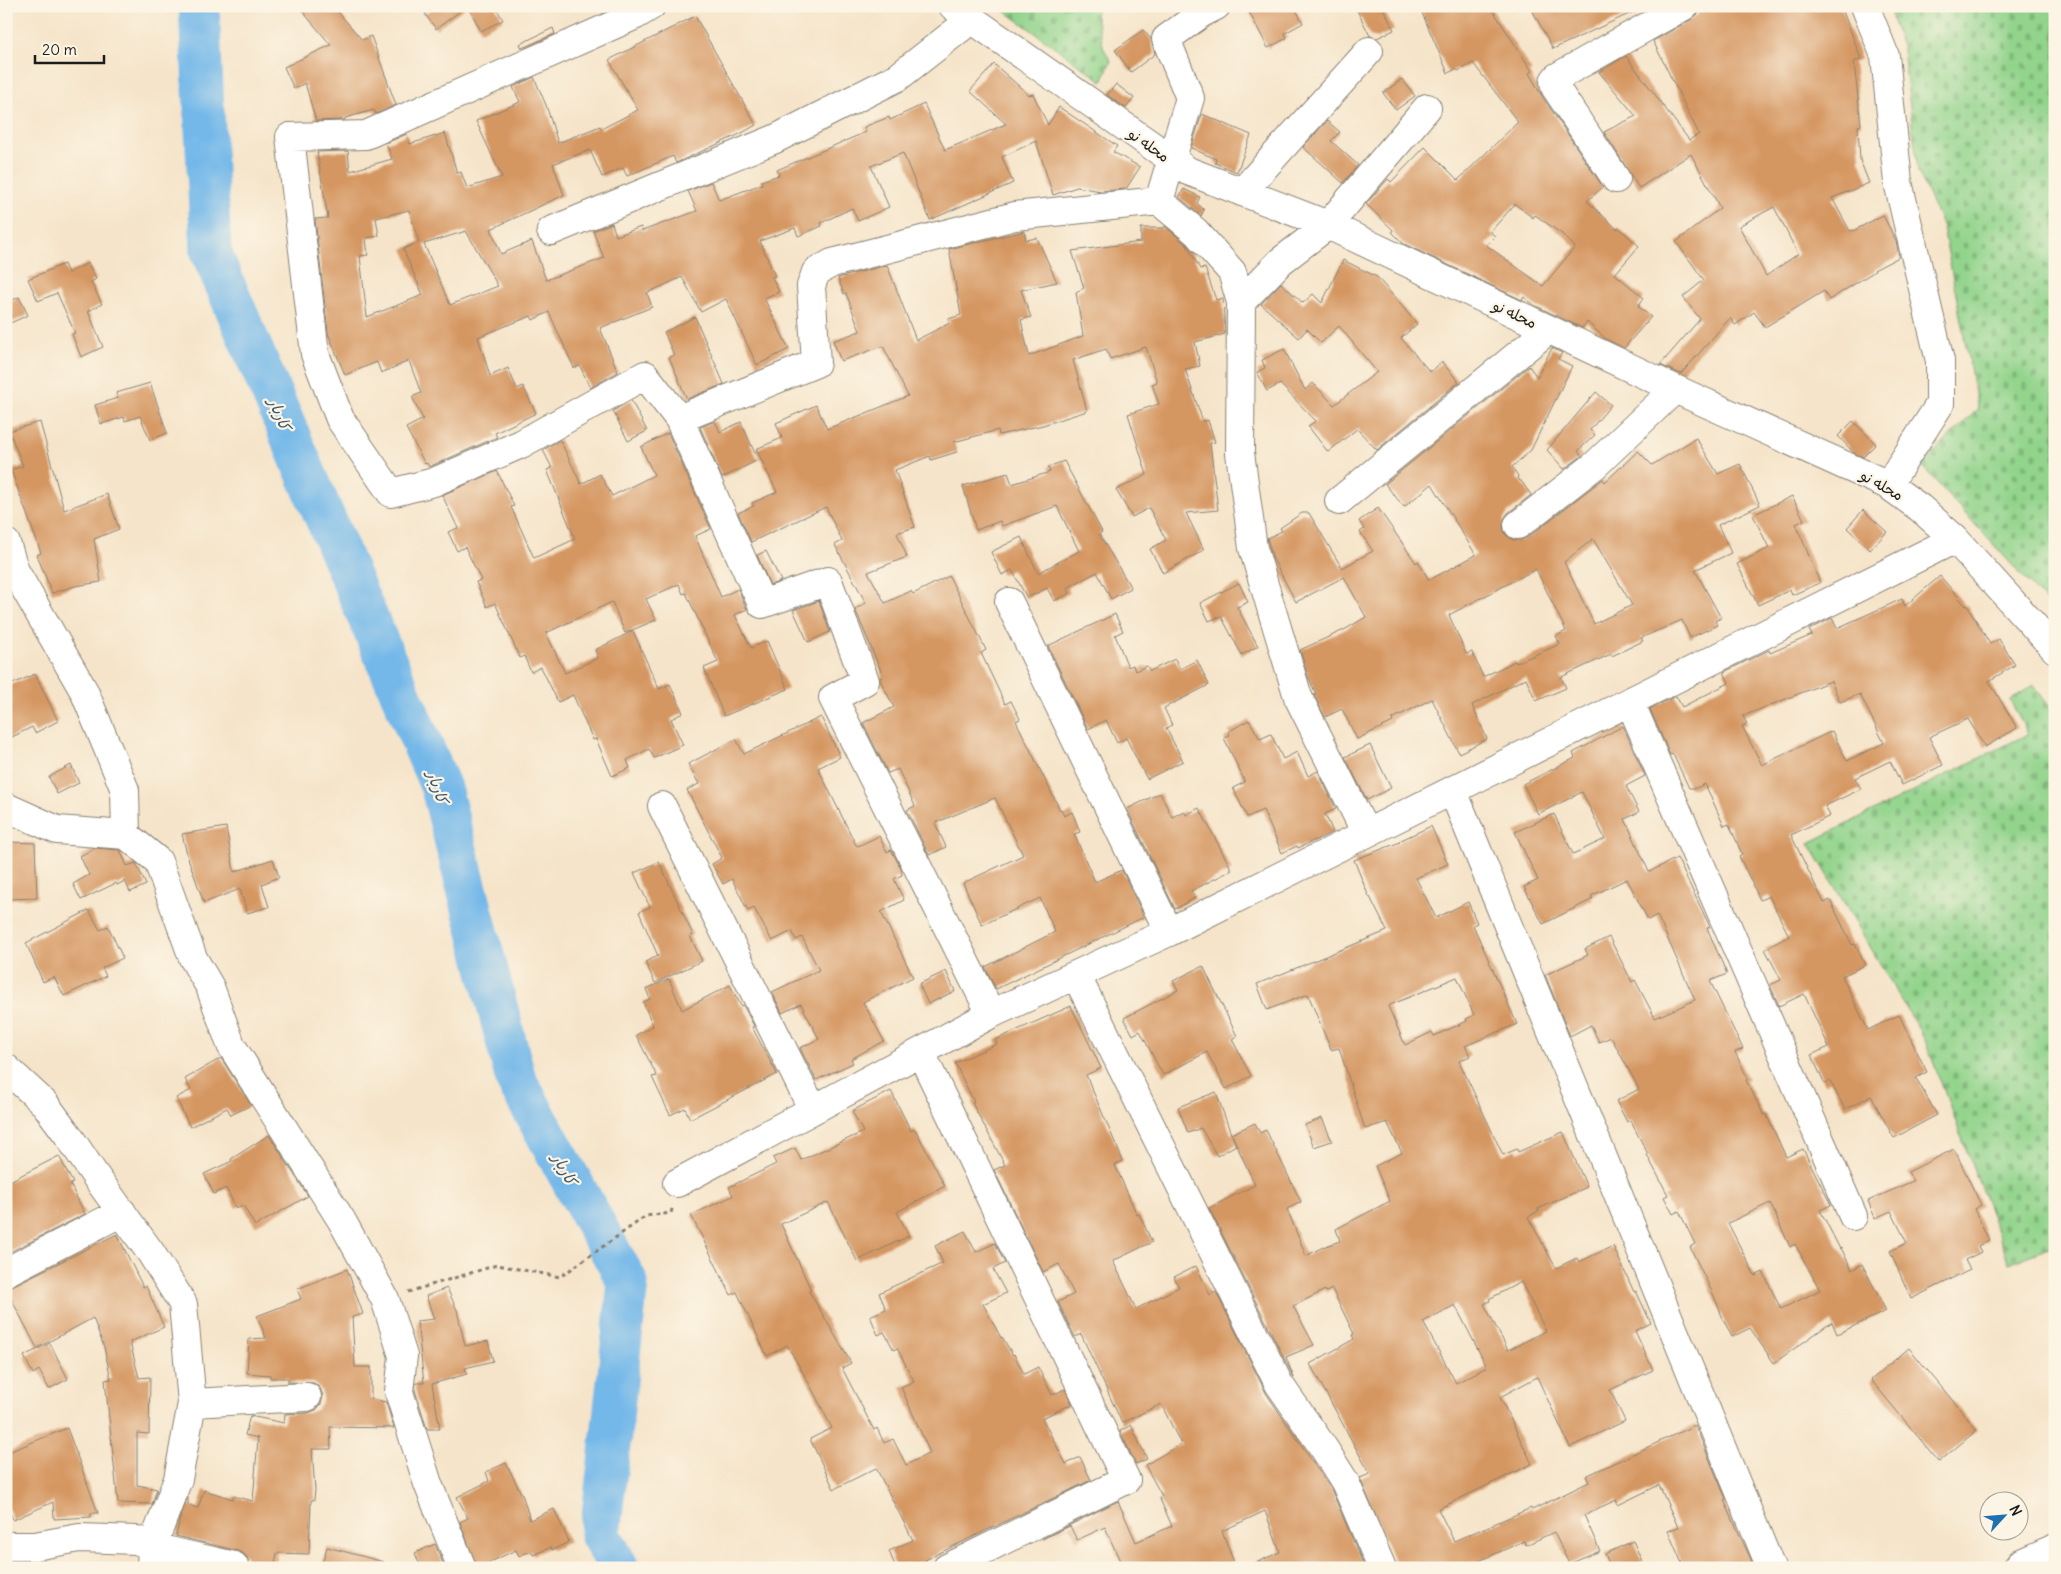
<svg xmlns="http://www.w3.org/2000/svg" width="2061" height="1574" font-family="Delius,'Playpen Sans Arabic',sans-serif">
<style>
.cemetery{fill:url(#cemetery-stones);stroke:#577854}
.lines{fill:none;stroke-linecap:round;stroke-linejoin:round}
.river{stroke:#73b8e9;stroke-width:41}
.building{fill:#d59762;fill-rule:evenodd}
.minor-casing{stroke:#888072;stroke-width:30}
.path{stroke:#888072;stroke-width:3;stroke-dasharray:4 4;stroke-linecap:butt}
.minor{stroke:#fff;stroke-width:28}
.labels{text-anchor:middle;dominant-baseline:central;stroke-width:4.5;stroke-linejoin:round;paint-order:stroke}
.street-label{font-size:15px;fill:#1c1c1c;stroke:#fcf5e5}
.water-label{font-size:16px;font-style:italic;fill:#3f5a6e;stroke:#fcf5e5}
</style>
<defs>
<pattern id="cemetery-stones" width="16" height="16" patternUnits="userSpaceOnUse" patternTransform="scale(1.25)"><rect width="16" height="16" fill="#92d48c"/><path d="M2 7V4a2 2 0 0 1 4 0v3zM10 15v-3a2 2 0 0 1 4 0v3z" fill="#7db578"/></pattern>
</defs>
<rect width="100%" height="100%" fill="#fcf5e5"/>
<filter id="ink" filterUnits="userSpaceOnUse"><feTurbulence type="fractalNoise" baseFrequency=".02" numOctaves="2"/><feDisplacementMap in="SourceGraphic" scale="10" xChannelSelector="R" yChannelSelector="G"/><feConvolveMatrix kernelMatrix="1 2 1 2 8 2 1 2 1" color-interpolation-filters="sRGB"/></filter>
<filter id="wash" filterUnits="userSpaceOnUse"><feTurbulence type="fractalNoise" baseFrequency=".0096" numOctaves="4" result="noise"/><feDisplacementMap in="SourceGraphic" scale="20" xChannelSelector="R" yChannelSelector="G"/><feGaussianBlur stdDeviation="1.12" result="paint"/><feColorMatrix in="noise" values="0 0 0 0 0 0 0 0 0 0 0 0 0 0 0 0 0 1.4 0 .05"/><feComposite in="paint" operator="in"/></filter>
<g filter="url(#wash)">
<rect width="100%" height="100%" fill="#f5e4c9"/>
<!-- cemetery -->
<path class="cemetery" d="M998,6H1100L1095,14L1104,49L1111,61L1102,81Z
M1888,6H2055V612L1921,465L1978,409L1943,227L1918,172L1903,50Z
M2034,685L2055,715V1246L2009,1263L1925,1040L1809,843L2028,734L2010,700Z"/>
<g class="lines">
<!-- river -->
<path class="river" d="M199,6L211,252L441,788L516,1080L628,1283L600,1534L619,1568"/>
</g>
<g id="blocks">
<!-- building -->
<path class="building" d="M298,6H333L362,40L371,36L396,105L376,114L374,110L345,118V120L316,121L305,83L294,89L284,67L331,45Z
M435,6H467L436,29L425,14Z
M468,6H495L503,20L481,31Z
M1246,6H1294L1303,23L1285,33L1287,38L1268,48Z
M1355,6H1382L1394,30L1377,38L1370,36Z
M1419,6H1490L1532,71L1529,73L1542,96L1603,187L1587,201L1617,229L1618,227L1639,246L1615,274L1644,298L1638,306L1651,317L1624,348L1606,339L1587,322L1582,328L1534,305L1524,297L1522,300L1404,244L1392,232L1393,230L1366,204L1388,179L1391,182L1425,147L1458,180L1518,122L1473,63L1458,71L1456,69L1448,73ZM1515,204L1533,218L1535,215L1562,234L1575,247L1543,286L1486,245L1495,236L1490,232Z
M1530,6H1646L1553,49Z
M1700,6H1841L1861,59L1854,62L1861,125L1858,126L1860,160L1869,183L1832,198L1850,231L1852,230L1853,231L1883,215L1896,241L1899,257L1874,270L1875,271L1829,300L1824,291L1765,327L1754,312L1735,325L1730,318L1681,374L1660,365L1700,319L1683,297L1704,280L1676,242L1720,208L1691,154L1639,188L1604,132L1636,116L1599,72L1626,56L1689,140L1699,134L1653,41L1692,19L1698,14ZM1774,207L1798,254L1766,276L1739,226Z
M695,16L756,125L740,134L676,163L673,156L627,176L623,168L602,177L590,150L553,164L564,195L491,229L501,254L532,241L546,280L604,258L593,231L612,223L616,236L641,227L642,231L697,211L688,191L711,182L719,200L762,184L761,181L779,175L777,170L866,132L864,127L889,117L890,120L924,104L945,150L1006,124L970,91L994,64L1029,95L1033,94L1048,125L1059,107L1117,146L1113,152L1140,167L1126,189L1101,191L1077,187L1053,195L1036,141L1002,157L1013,183L930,220L903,153L871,166L889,207L858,221L852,208L821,223L822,226L798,236L795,228L760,241L775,276L772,277L779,292L764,298L789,349L757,365L726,299L701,312L682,277L647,293L652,307L600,328L618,372L590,388L580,366L574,368L549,312L533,320L531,316L478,337L490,376L508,368L517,389L523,386L536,413L495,433L497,437L429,467L427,463L425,464L406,428L423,419L412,397L421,393L409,361L381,373L377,362L345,375L328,333L315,219L328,218L317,152L348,151L350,171L392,159L386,143L407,134L410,144L445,133L457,173L461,172L467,188L502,177L476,121L520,102L513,87L534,77L546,105L558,143L600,126L601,129L638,110L609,60ZM409,210L419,242L403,249L423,295L367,317L360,256L368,255L366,238L379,236L376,218ZM466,231L498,286L450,305L424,244Z
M553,28L555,34L522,48L520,44Z
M1143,30L1151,39L1155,54L1131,72L1115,50Z
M1402,79L1415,96L1396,110L1383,93Z
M1116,84L1134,98L1126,108L1107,95Z
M1202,114L1251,135L1237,172L1215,163L1216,159L1191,148Z
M1327,121L1340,132L1331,141L1358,165L1343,183L1303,147Z
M1184,189L1200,197L1197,203L1204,210L1201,216L1179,197Z
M1165,226L1187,245L1200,269L1205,268L1216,300L1223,298L1225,334L1195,342L1200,366L1185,369L1203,422L1208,420L1215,442L1210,443L1218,510L1186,513L1204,550L1163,573L1150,549L1166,540L1149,508L1132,517L1116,490L1147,475L1128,414L1159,404L1152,384L1157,382L1146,347L1110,359L1106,349L1073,360L1087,411L1043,425L999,435L998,430L954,442L957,452L931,460L930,456L895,470L915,527L897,533L907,557L868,572L885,603L911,591L913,594L949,576L986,650L981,653L1005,704L1011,701L1020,719L1016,721L1060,810L1061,809L1064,816L1072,812L1080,832L1074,834L1095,882L1122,870L1144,917L996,989L985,967L1055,932L1040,898L982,925L963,883L1023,855L995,798L935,823L946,847L929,855L907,810L915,806L898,769L888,773L863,723L894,707L880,680V678L883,676L855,609L866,603L835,545L842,541L826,507L751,542L738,513L754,506L752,503L777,492L756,449L782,438L776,423L816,405L827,429L908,396L883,346L841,361L833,341L860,331L846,293L844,294L838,278L887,265L916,340L950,323L948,319L961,315L949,249L1024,231L1026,240L1037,238L1057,282L1021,290L1031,317L1021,320L1029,356L1083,336L1076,292L1084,288L1072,251L1141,242V228H1164Z
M1343,260L1377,277L1417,324L1401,338L1430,372L1442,362L1459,382L1377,450L1357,429L1328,452L1308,426L1316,421L1280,384L1267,391L1257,372L1265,368L1262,360L1284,349L1305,390L1313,383L1334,405L1377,372L1339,326L1321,343L1307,329L1299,338L1261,304L1281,283L1303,303L1313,294L1322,303Z
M88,263L96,279L91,282L102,304L88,311L103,347L81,357L72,334L75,333L57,293L38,301L28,279L64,264L68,273Z
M19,297L28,315L6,325V303Z
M695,317L724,384L687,399L669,357L674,355L664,332Z
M1552,348L1562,353L1558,359L1572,366L1531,450L1512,467L1518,476L1517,479L1522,482L1531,495L1508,513L1504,519L1503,527L1505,534L1513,540H1521L1528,537L1603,479L1605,482L1638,451L1652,465L1696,438L1718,474L1740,464L1760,505L1718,525L1731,553L1695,570L1721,618L1715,621L1717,625L1690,638L1682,620L1641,638L1643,641L1612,656L1611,654L1561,677L1566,688L1536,701L1526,678L1472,705L1487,739L1459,753L1432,699L1392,719L1393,722L1357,739L1342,709L1325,717L1314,695L1316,694L1308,676L1300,650L1344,630L1366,617L1344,577L1296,602L1273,559L1267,538L1282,531L1280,528L1302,513H1309L1342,568L1373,551L1360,532L1364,529L1359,521L1378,508L1416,563L1418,561L1429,580L1476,555L1432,484L1404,507L1385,484L1529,366L1537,377ZM1593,539L1632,605L1594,624L1564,562ZM1536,569L1566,631L1556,636L1560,644L1516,663L1515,661L1483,677L1472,652L1466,654L1449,615Z
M150,383L167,433L150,440L140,416L125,421L124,417L101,424L95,405L118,398L116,393Z
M1596,392L1611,405L1590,430L1595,435L1578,451L1582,456L1564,469L1547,450Z
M631,400L647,431L628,441L613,411Z
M715,421L720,432L741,422L758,460L722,478L700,427Z
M1853,421L1876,444L1863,457L1854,453L1838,436Z
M40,422L64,510L107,494L119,529L94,539L101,582L75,586L52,593L37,555L41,553L11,470L23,466L9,431Z
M668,433L711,529L695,536L721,597L738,589L747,609L735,615L751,648L767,641L788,689L724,716L704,668L718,662L686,593L683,594L679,584L646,599L656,620L625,633L612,602L546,633L565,673L598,658L595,650L633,631L659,689L670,684L683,713L671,719L683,745L654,758L649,749L627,760L630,768L612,776L596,739L593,740L573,695L558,702L541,667L531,672L524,656L520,658L495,603L487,607L476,582L481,580L465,547L457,551L448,532L458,528L442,495L497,471L514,506L511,507L534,558L575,539L547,470L552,468L543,450L560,440L581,484L600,474L612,496L654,475L641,447Z
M1064,461L1102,532L1099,534L1131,588L1111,599L1097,572L1067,588L1070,593L1054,601L1047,588L1027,598L1012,570L1002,575L991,552L1021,537L1038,573L1079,551L1057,506L1002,526L1000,521L976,530L963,486L1008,473L1012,484L1050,472L1048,467Z
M1792,496L1804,520L1796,524L1820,583L1792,595L1790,590L1758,605L1737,564L1769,548L1753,515Z
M1863,510L1887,532L1870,550L1847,528Z
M766,551L781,581L770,585L757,555Z
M1940,576L1966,606L1967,605L1990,644L1999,639L2015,665L1989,681L2017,728L1985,747L1968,719L1929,737L1943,765L1902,785L1890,761L1855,778L1861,789L1825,806L1830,816L1791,835L1824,903L1830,900L1852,945L1855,944L1865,965L1842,976L1868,1030L1899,1015L1927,1072L1916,1078L1937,1115L1894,1138L1871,1096L1845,1109L1830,1081L1825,1084L1811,1055L1829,1047L1804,994L1779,1006L1770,985L1781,980L1765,949L1789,936L1769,896L1760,900L1739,856L1742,854L1729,824L1724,826L1705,784L1696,788H1689L1673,754L1670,755L1650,709L1676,696L1682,707L1729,683L1724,672L1769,650L1770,653L1812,635L1809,630L1832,618L1837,628L1902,599L1905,606ZM1831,681L1840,702L1860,694L1884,743L1847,761L1832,731L1762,765L1742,726L1747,724L1743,716Z
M1239,583L1248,602L1237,607L1258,646L1242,655L1221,616L1209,621L1200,603Z
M819,601L830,632L808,642L793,610Z
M1115,614L1123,631L1115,635L1128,667L1133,665L1135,671L1147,666L1150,671L1175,659L1180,669L1197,660L1209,685L1164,708L1172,725L1166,728L1183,761L1147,779L1126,738L1117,743L1106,720L1088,729L1048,646Z
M35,674L58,721L35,733L32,727L6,740V687Z
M821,717L840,757L818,768L856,845L858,846L879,836L887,852L891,850L901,868L902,875L894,879L904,900L881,912L913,977L863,1002L884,1041L851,1059L853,1063L816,1080L800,1048L819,1039L801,1004L782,1013L772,992L819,970L802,937L796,940L792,931L772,941L754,908L748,911L732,879L723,884L712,864L722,858L687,790L699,784L688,764L736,739L744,754Z
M1249,720L1260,739L1271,734L1283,759L1297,752L1308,776L1318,771L1336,809L1325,814L1333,832L1298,848L1297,846L1282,853L1263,810L1247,817L1233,788L1245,782L1224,738L1230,735L1228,732Z
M1623,726L1645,776L1626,786L1639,812L1625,819L1649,872L1677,858L1710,927L1707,928L1727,974L1710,981L1743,1049L1735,1052L1748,1079L1746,1080L1764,1115L1766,1114L1786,1157L1803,1149L1831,1205L1820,1210L1840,1249L1841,1248L1852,1270L1862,1264L1886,1311L1837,1334L1832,1322L1774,1363L1750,1328L1732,1337L1723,1319L1714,1296L1690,1247L1695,1244L1679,1211L1673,1214L1664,1197L1668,1195L1647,1155L1648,1154L1630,1120L1627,1122L1616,1101L1639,1089L1611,1037L1599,1042L1591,1025L1570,1036L1545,975L1588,955L1585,949L1609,937L1632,982L1635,980L1655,1018L1695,1000L1657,915L1648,920L1627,879L1591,896L1593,899L1543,924L1524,887L1538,880L1515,832L1554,814L1573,854L1605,839L1582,792L1538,814L1523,784L1575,758L1573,753ZM1770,1203L1790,1247L1795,1244L1820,1290L1781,1309L1763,1272L1755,1276L1728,1223Z
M1370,745L1391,788L1367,800L1345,757Z
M71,765L79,783L57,794L49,777Z
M1160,793L1172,817L1184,811L1186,815L1199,808L1232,870L1191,891L1195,898L1175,909L1127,809Z
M1431,826L1448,864L1416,878L1436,918L1468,902L1477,923L1473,925L1517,1024L1465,1046L1470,1056L1459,1061L1503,1155L1517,1149L1518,1152L1563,1132L1587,1187L1538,1209L1539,1211L1528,1217L1556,1268L1577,1258L1579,1262L1613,1246L1634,1292L1636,1291L1651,1323L1635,1331L1653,1370L1610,1390L1625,1421L1570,1447L1537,1377L1500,1397L1532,1464L1438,1509L1454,1541L1531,1508L1532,1510L1589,1482L1586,1476L1695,1425L1726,1499L1724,1500L1752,1562L1738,1568H1684L1668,1531L1678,1527L1659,1485L1618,1505L1616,1500L1584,1515L1600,1551L1569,1564L1554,1532L1526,1545L1524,1541L1463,1568H1397L1360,1478L1370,1474L1310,1364L1354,1339L1352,1335L1354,1334L1332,1289L1326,1292L1325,1290L1293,1306L1314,1345L1286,1357L1294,1378L1209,1208L1255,1185L1232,1135L1236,1145L1217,1156L1201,1128L1188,1133L1178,1107L1216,1092L1231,1134L1255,1123L1260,1133L1266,1130L1301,1202L1287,1209L1306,1256L1323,1247L1340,1241L1336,1229L1390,1201L1375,1166L1402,1153L1387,1122L1365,1129L1339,1048L1331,1050L1308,994L1267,1010L1257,984L1387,931L1370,897H1369L1354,860L1400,842L1399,841ZM1457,977L1474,1015L1466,1019L1467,1021L1434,1036L1432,1032L1405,1045L1388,1006ZM1521,1282L1546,1331L1508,1350L1484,1304L1490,1301L1489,1299ZM1455,1305L1487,1367L1456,1383L1423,1322Z
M226,827L234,872L273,859L279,877L262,884L269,907L247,913L240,889L204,903L188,858L182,834Z
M10,842L35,843L37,898L8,899Z
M95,848L120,850L127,866L136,863L146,885L130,892L125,881L117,885L116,883L81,900L73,884L89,875L80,856Z
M659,862L693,935L690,936L702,961L655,983L645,962L658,956L639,912L650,907L634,873Z
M89,910L100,930L108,926L123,958L102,968L106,976L64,996L54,977L43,982L26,943Z
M1203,966L1237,1036L1232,1039L1251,1076L1226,1089L1207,1052L1163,1075L1140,1031L1133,1035L1124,1018L1178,990L1173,981Z
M946,971L955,991L928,1004L919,984Z
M669,979L682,1010L730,985L741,1006L743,1005L754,1026L752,1027L777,1074L690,1119L685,1108L670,1115L652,1077L657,1076L636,1035L653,1026L643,1002L650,999L646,989Z
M1071,1006L1101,1068L1086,1075L1123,1161L1115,1165L1137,1215L1139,1214L1152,1242L1113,1261L1136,1309L1179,1287L1174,1277L1196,1266L1210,1295L1216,1292L1266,1393L1331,1489L1365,1568H1244L1280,1552L1265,1511L1222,1531L1236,1568H1123L1105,1527L1077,1540L1070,1526L1042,1539L1118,1501L1136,1542L1172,1526L1159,1497L1162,1496L1145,1465L1181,1444L1161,1404L1122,1423L1081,1334L1075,1337L1058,1302L1074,1294L1059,1264L1043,1272L994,1170L1005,1165L972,1103L974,1102L955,1063L997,1044L995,1040Z
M221,1058L251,1105L231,1115L227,1108L190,1127L176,1098L191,1090L185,1079Z
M891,1091L911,1131L915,1129L945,1186L897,1212L909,1236L857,1261L828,1202L781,1224L811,1290L809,1291L851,1363L842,1368L874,1430L877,1428L884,1443L893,1439L906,1465L930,1453L901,1387L914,1381L897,1348L894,1350L884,1332L878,1335L870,1316L886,1309L879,1293L943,1263L935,1246L965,1231L976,1252L995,1243L1005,1263L993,1269L1006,1293L983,1304L1001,1338L1002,1337L1013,1355L1014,1354L1024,1374L1038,1367L1052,1395L1065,1389L1072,1404L1042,1418L1066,1464L1080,1457L1091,1480L925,1560L929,1568H896L889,1551L913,1540L876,1468L834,1489L810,1439L832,1428L810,1385L787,1345L767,1356L737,1292L731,1295L691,1215L733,1196L729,1187L776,1164L773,1158L795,1148L801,1160L863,1132L852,1111Z
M1322,1118L1332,1141L1314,1147L1305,1125Z
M269,1135L308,1196L255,1226L243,1205L236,1208L226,1188L214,1194L204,1174L232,1161L231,1159Z
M1954,1149L1981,1205L1974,1209L1989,1240L1978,1246L1981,1252L1965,1260L1970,1270L1911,1299L1890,1251L1907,1243L1891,1211L1875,1218L1868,1201L1913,1181L1908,1172Z
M59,1156L73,1183L70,1184L85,1214L6,1254V1183Z
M117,1234L143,1287L146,1286L164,1327L130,1342L139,1378L150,1377L149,1434L137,1433V1485L157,1489L152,1504L118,1503L105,1380L111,1379L104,1347L93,1318L37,1348L6,1289Z
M347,1269L363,1314L352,1317L355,1367H371V1399L386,1402L394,1428L330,1427L331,1449H312L315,1490L314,1500H311L309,1554L277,1553L274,1568H249V1561L245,1555L238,1551L176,1536L180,1518L188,1496V1505L198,1508L204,1490L233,1499V1496L253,1501L258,1438L245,1435L250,1416L284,1423L285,1414L308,1413L316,1410L321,1404L323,1396L320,1388L314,1383L288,1382V1378H270V1375L247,1373L249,1339L266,1338L257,1316L301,1299L297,1289Z
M447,1288L457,1310L465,1346L488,1341L493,1361L465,1368L467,1374L432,1384L440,1429H427L415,1390L416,1383H424L417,1321L434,1319L426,1296Z
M50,1343L68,1379L49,1389L39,1370L33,1374L24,1356Z
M1909,1348L1977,1430L1939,1462L1871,1380Z
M1131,1425L1147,1459L1136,1464L1120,1431Z
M67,1428L98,1513H91V1517L54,1519L53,1502L13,1520L6,1503V1453Z
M506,1463L523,1497L530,1520L554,1509L569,1542L552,1550L551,1547L533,1555L531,1551L519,1556L516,1550L477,1568L460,1522L468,1518L457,1497L489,1481L486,1472Z
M1633,1541L1645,1568H1611L1605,1554Z
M435,1544L445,1568H421L415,1553Z
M327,1547L384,1562L383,1568H321Z"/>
</g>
</g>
<g filter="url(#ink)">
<use href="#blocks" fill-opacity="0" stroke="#888072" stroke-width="1"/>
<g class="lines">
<!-- minor casing -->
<g class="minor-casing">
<path id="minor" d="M651,6L636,15L366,135L290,137L315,354L340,419L391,493L434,482L521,444L645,375L679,419L762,604L828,581L865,681L833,698L991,1014
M953,6L1188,171L1328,225L1675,389L1888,485L1920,508L1955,539L2055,649
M1216,6L1202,13L1166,39L1190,98L1159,201L1196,232L1232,272L1241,302L1240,453L1253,548L1298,697L1366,833
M1865,6L1885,56L1898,182L1940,361V404L1888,485
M1616,179L1555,87L1554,81L1557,77L1684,6
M1242,192L1369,51
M551,231L775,139L898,77L972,19
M1241,302L1281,261L1328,225L1427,108
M679,419L816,363L811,286L816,272L832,263L1015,216L1159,201
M1339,501L1548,330
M1518,525L1594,466L1675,389
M6,543L15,571L84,691L125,790L126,835L158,861L193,958L210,987L231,1045L342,1221L385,1299L403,1356L399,1392L428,1484L462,1568
M1009,602L1169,932
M1630,702L1853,1216
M1453,791L1771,1568
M662,806L813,1110
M6,807L57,830L126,835
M1076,975L1279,1384L1325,1450L1345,1482L1382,1568
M921,1053L1126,1480L947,1568
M6,1068L45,1104L68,1135L94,1174L151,1253L183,1304L192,1403L178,1479L152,1547L151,1568
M677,1183L991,1014L1169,932L1955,539
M6,1272L122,1212
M192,1403L307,1397
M6,1546H35L79,1538L137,1540L152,1547L234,1566
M2017,1568L2021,1563L2055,1548"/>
</g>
<!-- path -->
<path class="path" d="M408,1292L497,1265L560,1277L646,1216L671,1213L673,1206"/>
<!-- minor -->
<use href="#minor" class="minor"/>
</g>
</g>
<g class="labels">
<!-- street labels -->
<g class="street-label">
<text transform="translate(1149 145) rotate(35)">محله نو</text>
<text transform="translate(1515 314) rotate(25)">محله نو</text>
<text transform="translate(1882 485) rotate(29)">محله نو</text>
</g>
<!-- water labels -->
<g class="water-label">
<text transform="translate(280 414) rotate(67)">کاربار</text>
<text transform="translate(438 787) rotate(71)">کاربار</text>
<text transform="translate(565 1169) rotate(61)">کاربار</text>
</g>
</g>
<!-- margin -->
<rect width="2061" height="1574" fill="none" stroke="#fcf5e5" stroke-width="25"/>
<!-- north arrow -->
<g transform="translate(2004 1516) rotate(64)"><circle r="24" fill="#fcf5e5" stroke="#a29e95"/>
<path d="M0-4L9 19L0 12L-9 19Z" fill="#1f6fb2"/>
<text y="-8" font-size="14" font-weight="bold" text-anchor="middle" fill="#1c1c1c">N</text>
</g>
<!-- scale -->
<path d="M35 55v8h69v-8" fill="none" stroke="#1c1c1c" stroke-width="2.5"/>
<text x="42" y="55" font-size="15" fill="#1c1c1c" stroke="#fcf5e5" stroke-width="4" paint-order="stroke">20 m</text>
</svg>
